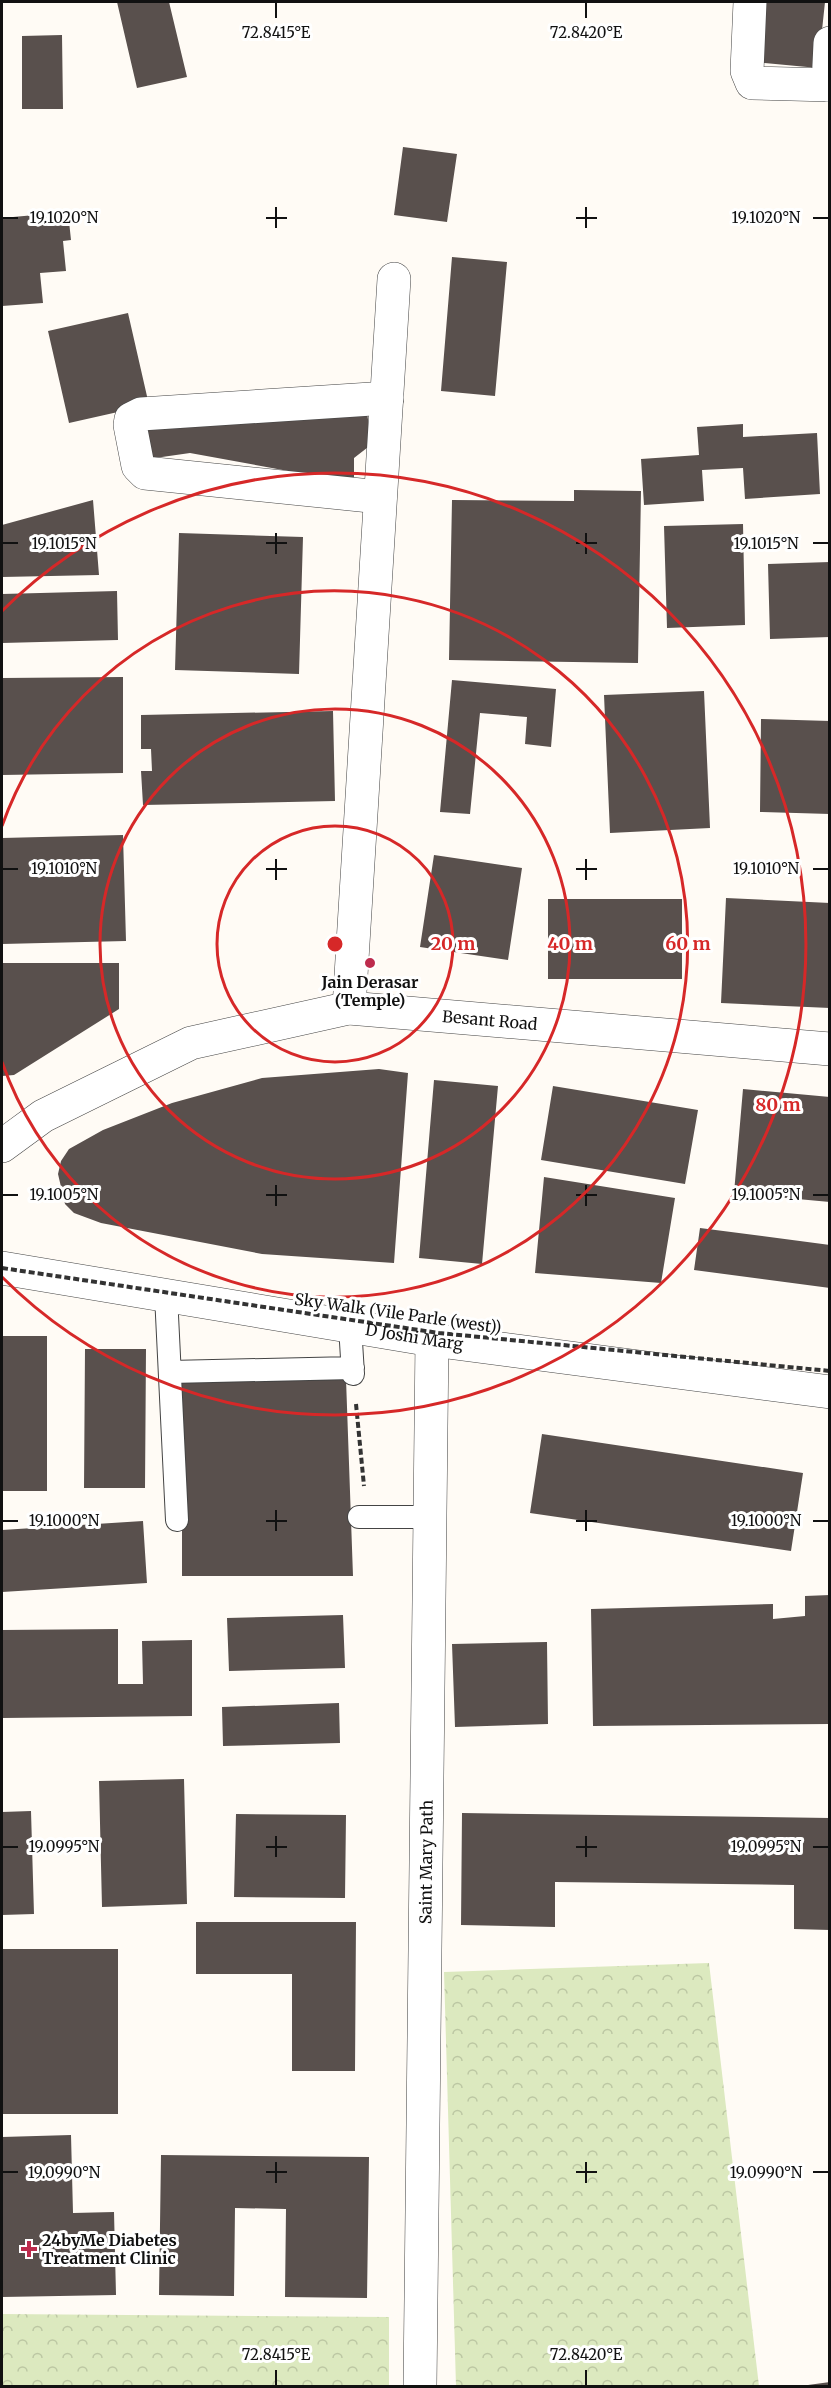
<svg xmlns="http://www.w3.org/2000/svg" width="831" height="2388" font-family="Merriweather,serif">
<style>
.park{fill:url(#park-crowns)}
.building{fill:#59504d}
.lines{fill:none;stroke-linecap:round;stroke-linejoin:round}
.service-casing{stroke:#444;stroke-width:24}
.minor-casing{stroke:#444;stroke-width:34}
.path{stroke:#333;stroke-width:4;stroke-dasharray:6 3;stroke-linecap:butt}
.service{stroke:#fff;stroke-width:22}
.minor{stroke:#fff;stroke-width:33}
.path-bridge{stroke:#333;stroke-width:4;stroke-dasharray:6 3;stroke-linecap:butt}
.ticks{fill:none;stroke:#111;stroke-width:2}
.ring{fill:none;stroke:#d62828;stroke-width:3}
.poi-dot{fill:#bd2c4d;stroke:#fff;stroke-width:2}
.labels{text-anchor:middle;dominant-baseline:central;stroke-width:6;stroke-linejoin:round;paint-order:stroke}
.poi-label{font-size:16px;font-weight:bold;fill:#111;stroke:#fff}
.street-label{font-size:16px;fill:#111;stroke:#fff}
.ticks-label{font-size:15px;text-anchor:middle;fill:#111;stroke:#fff;stroke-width:6;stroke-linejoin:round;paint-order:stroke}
.centre{fill:#d62828;stroke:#fff;stroke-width:3}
.ring-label{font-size:18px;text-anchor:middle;font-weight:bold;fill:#d62828;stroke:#fff;stroke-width:6;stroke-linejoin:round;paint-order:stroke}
</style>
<defs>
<pattern id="park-crowns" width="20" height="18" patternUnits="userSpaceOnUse" patternTransform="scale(1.5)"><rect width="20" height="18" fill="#dce9bf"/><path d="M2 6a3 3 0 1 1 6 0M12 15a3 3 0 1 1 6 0" fill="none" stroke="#bcc7a3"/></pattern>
</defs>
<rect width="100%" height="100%" fill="#fffbf5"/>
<!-- park -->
<path class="park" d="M709,1963L759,2386H456L444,1972Z
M2,2314L389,2317V2386H2Z"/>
<!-- building -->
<path class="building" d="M117,2H169L187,77L137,88Z
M759,2H825L818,68L753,62Z
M62,35L63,109H22V36Z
M403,147L457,154L447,222L394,215Z
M68,212L71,240L63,241L66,271L40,273L43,303L2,306V218Z
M452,257L507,262L495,396L441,391Z
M128,313L149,405L69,423L48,331Z
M366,407L372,444L354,458V483L190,453L148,459L137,423Z
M743,424V437L817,433L820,494L745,499L743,468L702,470L704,501L644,505L641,459L699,455L697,427Z
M574,490L641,491L638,663L449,660L452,500L574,501Z
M93,500L99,575L2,577V525Z
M743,524L745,625L667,628L664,526Z
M179,533L303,537L299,674L175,670Z
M830,562V637L770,639L768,564Z
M117,591L118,640L2,643V594Z
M123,677V773L2,775V678Z
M452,680L556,689L551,747L525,744L527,717L480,713L470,814L440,812Z
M704,691L710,828L610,833L604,695Z
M333,711L335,801L143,805L141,771H152L151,749H141V715Z
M761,719L830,721V814L760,812Z
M123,835L126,941L2,944V838Z
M434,855L522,868L508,960L420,947Z
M726,898L830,903V1008L721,1003Z
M548,899H682V979H548Z
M2,963H119V1009L14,1075L2,1076Z
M379,1069L408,1073L394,1263L262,1254L101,1223L74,1213L65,1204L58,1174L61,1161L69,1149L103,1130L172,1103L262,1078Z
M434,1080L498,1086L482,1264L419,1258Z
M553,1086L698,1110L685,1184L541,1160Z
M743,1089L830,1097V1202L734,1193Z
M544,1177L675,1198L661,1283L535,1273Z
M700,1228L830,1245V1288L694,1270Z
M2,1336H47V1491H2Z
M85,1349H146L145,1488H84Z
M182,1377L346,1379L353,1576H182Z
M542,1434L803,1473L791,1551L530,1513Z
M143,1521L147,1583L2,1592V1530Z
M830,1595V1724L593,1726L591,1609L773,1604V1619L805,1616V1596Z
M343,1615L345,1668L229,1671L227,1618Z
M118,1629V1684H143L142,1641L192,1640V1716L2,1718V1630Z
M547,1642L548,1724L455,1727L452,1644Z
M339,1703L340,1743L223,1746L222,1707Z
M184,1779L187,1904L102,1907L99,1781Z
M31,1811L34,1914L2,1915V1812Z
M462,1813L830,1818V1930L794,1929V1885L555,1882V1927L461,1925Z
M236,1814L346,1815L345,1898L234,1897Z
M196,1922H356L355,2071H292V1974H196Z
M2,1949H118V2114H2Z
M71,2135L73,2213L114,2212L116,2295L2,2297V2137Z
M161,2155L369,2157L367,2298L285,2297L286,2209L235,2208L234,2296L159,2295Z
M830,2382V2386H808V2385Z"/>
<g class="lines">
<!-- service casing -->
<g class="service-casing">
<path id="service" d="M166,1295L177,1520
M350,1326L353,1374
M170,1372L353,1368
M359,1517H430"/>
</g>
<!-- minor casing -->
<g class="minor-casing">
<g id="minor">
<path d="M750,2L747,71L752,83L830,85"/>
<path d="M828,85L830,43"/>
<path d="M380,497L145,473L138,466L130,425L131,419L141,414L387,398"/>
<path d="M349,1008L394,279"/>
<path id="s1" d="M2,1146L43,1116L191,1043L349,1008L830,1049"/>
<path id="s2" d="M2,1268L432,1340L830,1392"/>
<path id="s3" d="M420,2386L432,1340"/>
</g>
</g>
<!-- path -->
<path class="path" d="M356,1404L364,1486"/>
<!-- service -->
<use href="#service" class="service"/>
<!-- minor -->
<use href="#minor" class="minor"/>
<!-- path-bridge -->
<path class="path-bridge" d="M2,1268L439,1333L830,1371"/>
</g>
<!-- ticks -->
<path class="ticks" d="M276,3V18M586,3V18M276,207V228M586,207V228M3,218H18M266,218H287M576,218H597M813,218H828M276,533V554M586,533V554M3,543H18M266,543H287M576,543H597M813,543H828M276,859V880M586,859V880M3,869H18M266,869H287M576,869H597M813,869H828M276,1185V1206M586,1185V1206M3,1195H18M266,1195H287M576,1195H597M813,1195H828M276,1510V1531M586,1510V1531M3,1521H18M266,1521H287M576,1521H597M813,1521H828M276,1836V1857M586,1836V1857M3,1847H18M266,1847H287M576,1847H597M813,1847H828M276,2162V2183M586,2162V2183M3,2172H18M266,2172H287M576,2172H597M813,2172H828M276,2370V2385M586,2370V2385"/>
<!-- distance rings -->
<g class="ring">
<circle cx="335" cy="944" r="118"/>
<circle cx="335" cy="944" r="235"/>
<path d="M2 826A353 353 0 1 1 2 1062"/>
<path d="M2 611A471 471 0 1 1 2 1277"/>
</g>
<!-- markers -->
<g class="poi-dot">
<circle cx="370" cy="963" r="6"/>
<path d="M26 2240h6v6h6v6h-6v6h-6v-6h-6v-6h6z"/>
</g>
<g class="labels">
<!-- poi labels -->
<g class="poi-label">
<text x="370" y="982">Jain Derasar<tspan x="370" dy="18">(Temple)</tspan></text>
<text x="42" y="2240" text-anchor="start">24byMe Diabetes<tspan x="42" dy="18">Treatment Clinic</tspan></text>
</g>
<!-- street labels -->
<g class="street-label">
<text stroke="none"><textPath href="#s1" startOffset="519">Besant Road</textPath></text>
<text transform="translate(398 1313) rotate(8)">Sky Walk (Vile Parle (west))</text>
<text stroke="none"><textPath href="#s2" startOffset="418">D Joshi Marg</textPath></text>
<text stroke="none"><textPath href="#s3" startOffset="524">Saint Mary Path</textPath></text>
</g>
</g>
<g class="ticks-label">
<text x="276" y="38">72.8415°E</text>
<text x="586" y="38">72.8420°E</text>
<text x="64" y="223">19.1020°N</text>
<text x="766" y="223">19.1020°N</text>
<text x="64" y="549">19.1015°N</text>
<text x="766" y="549">19.1015°N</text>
<text x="64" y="874">19.1010°N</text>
<text x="766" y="874">19.1010°N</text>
<text x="64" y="1200">19.1005°N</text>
<text x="766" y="1200">19.1005°N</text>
<text x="64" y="1526">19.1000°N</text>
<text x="766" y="1526">19.1000°N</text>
<text x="64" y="1852">19.0995°N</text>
<text x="766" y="1852">19.0995°N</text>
<text x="64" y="2178">19.0990°N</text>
<text x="766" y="2178">19.0990°N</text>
<text x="276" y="2360">72.8415°E</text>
<text x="586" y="2360">72.8420°E</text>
</g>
<circle cx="335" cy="944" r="9" class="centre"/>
<g class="ring-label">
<text x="453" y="950">20 m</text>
<text x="570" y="950">40 m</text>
<text x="688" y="950">60 m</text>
<text x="778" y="1111">80 m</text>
</g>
<!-- border -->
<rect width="831" height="2388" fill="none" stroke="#111111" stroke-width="6"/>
</svg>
